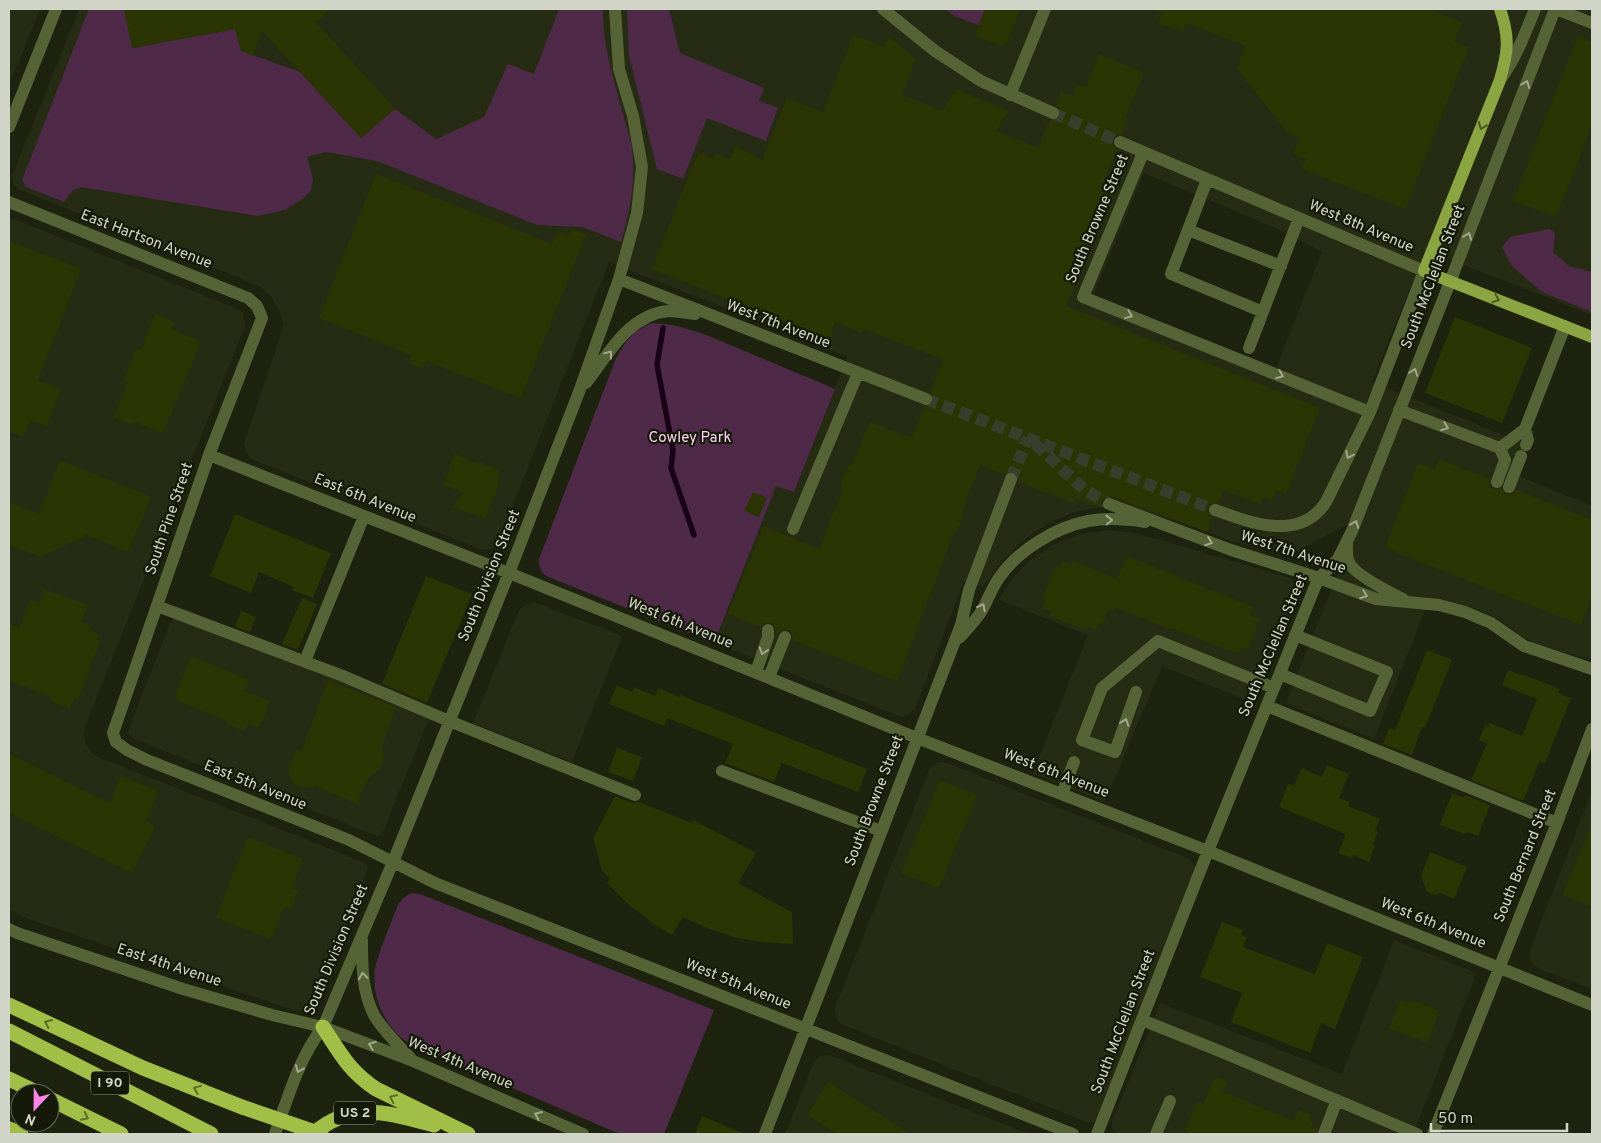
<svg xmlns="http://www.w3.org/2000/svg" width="1601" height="1143" font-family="Overpass,sans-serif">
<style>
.built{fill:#262c13;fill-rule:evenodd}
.green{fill:#4e2a48}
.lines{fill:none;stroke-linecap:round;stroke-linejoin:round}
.stream{stroke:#190016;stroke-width:5.5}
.building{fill:#2a3503}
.minor-tunnel{stroke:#383e2b;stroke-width:12;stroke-dasharray:12 6;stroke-linecap:butt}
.minor{stroke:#566336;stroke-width:12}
.major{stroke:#8ba543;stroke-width:12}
.highway{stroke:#a1bf46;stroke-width:15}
.highway-bridge{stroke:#a1bf46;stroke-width:15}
.oneway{stroke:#a0a88e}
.oneway2{stroke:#4a5922}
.oneway3{stroke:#5a6c26}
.labels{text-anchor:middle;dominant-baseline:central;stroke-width:4.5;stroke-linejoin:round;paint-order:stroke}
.shield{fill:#141a07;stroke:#989e8f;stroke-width:1}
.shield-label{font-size:14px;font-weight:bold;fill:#d1d6c9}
.street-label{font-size:15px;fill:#d1d6c9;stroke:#141a07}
.park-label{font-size:15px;fill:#ffcff4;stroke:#141a07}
</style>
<rect width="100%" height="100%" fill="#1d230f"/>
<!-- built -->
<path class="built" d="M9,9H40L9,86Z
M79,9H1592V315L1426,250L1372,382L1528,445L1516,475L1592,506V658H1584L1536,644L1523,637L1496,617L1482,611L1451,602L1430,598L1374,739L1286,703L1330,593L1364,516L1295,552L1273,551L1231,541L1173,520L1142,511L1121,507L1093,508L1072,513L1051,522L1033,533L1017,546L1001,562L983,587L964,581L915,709L909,714L902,717L714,643L776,485L794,492L847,357L609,262L498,543L491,549L483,550L251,459L246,452L244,443L281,335L283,323L279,311L272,297L259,286L18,189L13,184L12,176ZM1144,173L1280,230L1322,252L1275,371L1093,296Z
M9,217L235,308L242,312L244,319L245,326L85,727L84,735L86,743L90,751L98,757L363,862L367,866L368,870L314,1001L310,1007L304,1010L296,1011L34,921L9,910Z
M1109,530L1140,534L1290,578L1298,586L1300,596L1290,620L1282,634L1253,703L1162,666L1105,802L1033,773L1088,635L999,600L1011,580L1029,561L1051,546L1080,534Z
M534,602L622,636L572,762L473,723L519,610L526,604Z
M177,606L433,708L383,832L379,836L374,835L132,738L129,734V728Z
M938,762H944L1187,858L1192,861L1195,866V872L1098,1118L1094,1122L1089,1123L846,1026L839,1023L836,1017L835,1008L929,770L933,765Z
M1592,791V989L1539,969L1533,964L1530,958V950Z
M1394,940L1469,970L1474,973V980L1413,1134H1117L1112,1128V1122L1160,1003L1342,1074Z
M829,1055L1029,1134H785L814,1062L820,1056Z"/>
<!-- green -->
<path class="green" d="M89,9H124L133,48L235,29L241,51L300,72L361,138L395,109L436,139L484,117L508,64L534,74L559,9H603C602,43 614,81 623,114C626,125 630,137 632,148C636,183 630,209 621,242L583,227L537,225L377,161L326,152L307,157L313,179L311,190L304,198L285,210L257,216L81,187L73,190L64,202L26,187L22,180Z
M627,9H669L680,53L764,88L759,101L778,108L766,141L707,118L683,179L657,169L629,56Z
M946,9H985L979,25L954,16Z
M1549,229L1555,233L1553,252L1569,266L1592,272V312L1542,292L1512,266L1502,247L1510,237Z
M652,323L673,325L704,334L835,389L794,492L776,486L714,643L546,576C540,571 539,566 539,559L615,361C625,342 631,331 652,323Z
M411,893L420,894L714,1010L664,1134H620L414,1046C409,1043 403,1039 398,1035C379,1016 369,985 377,960C383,941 391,923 398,905L403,898Z"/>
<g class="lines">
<!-- stream -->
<path class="stream" d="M663,328L657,365L673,450L671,468L694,535"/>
</g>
<!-- building -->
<path class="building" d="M124,9H330L316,22L395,109L361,138L262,31L253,56L241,51L235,29L132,48Z
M985,9H1020L1005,47L975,36Z
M1154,9H1427L1462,22L1454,42L1469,47L1405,209L1302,169L1306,159L1293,154L1300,137L1287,132L1237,69L1246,46L1187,23L1183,32L1158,23L1162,13Z
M853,35L884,47L889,37L916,59L902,95L943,111L956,89L1009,111L996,131L1038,148L1050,120H1057L1061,116L1060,109L1056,105L1061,91L1073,96L1076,85L1086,88L1099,54L1144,73L1125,118L1127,119L1122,134L1116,135L1112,139L1113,146L1117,149L1100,188L1112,193L1066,306L1320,408L1286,494L1277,490L1273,500L1263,497L1261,504L1223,490L1218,503L1213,502L1208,507L1207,512L1212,518L1207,532L1111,496L1104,498L1101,502L1102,508L1076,498L1074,503L1019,482V477L1014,472L1009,471L1004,475L980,465L963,508L962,520L959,526L954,532L897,681L793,640L792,632L788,629H783L777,634H776L775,626L772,623H764L761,627L728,614L764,526L819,549L843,489L841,482L844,474L848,467L853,463L870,422L912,438L924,407L931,406L933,402L934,397L930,392L944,360L864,329L862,333L835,322L829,339L652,269L698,153L713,158L715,154L730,159L735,146L762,160L787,98L823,113Z
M1578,36L1592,42V125L1556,217L1513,201Z
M376,174L552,244L557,231L569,236L572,229L586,235L521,398L426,361L423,369L408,363L411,355L319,318Z
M9,241L81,269L38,380L61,389L47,426L30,420L23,437L9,431Z
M155,314L175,322L172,330L201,341L163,433L134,422L133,425L113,417L128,382L124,380L137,348L141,350Z
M1455,317L1532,348L1502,423L1425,393Z
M455,454L479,464L480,462L499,470L498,486L485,519L453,507L463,492L443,485Z
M1439,459L1489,479V484L1491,488L1495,490L1501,489L1506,494L1511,495L1517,490L1592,520V597L1581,625L1385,548L1418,463L1435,469Z
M60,460L151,497L128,552L87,535L40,557L9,545V502L39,514Z
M753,492L767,498L759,517L744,511Z
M235,514L331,553L313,598L292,590L294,587L259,572L251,593L210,576Z
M1127,556L1253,607L1250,615L1260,619L1248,649L1243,647L1241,653L1236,651L1235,653L1172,628L1171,630L1115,607L1112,612L1108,610L1102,624L1099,623L1096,630L1087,626L1086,630L1050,616L1052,612L1043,609L1046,601L1042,600L1056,567L1060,568L1063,561L1071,565L1073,561L1117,579Z
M426,576L472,594L427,703L382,684Z
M44,589L88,605L81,622L91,626L89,630L99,634L97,640L100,641L78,700L74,698L70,709L50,701L51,697L9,681V624L19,628L30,600L39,603Z
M302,598L317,604L298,650L282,644Z
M241,611L256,617L250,632L235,627Z
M1427,650L1452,660L1425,728L1422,727L1412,755L1383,744L1389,728L1395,730Z
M191,656L249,680L245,691L270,701L259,728L248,723L244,731L226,724L228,721L174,699Z
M1508,670L1521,675L1522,674L1560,689L1558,693L1571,698L1545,763L1540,761L1523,801L1471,780L1487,743L1479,740L1485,725L1489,726L1490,723L1522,736L1537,699L1502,685Z
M328,680L396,707L382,745L384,757L380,769L367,780L357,804L316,786L308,788L301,787L293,783L290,779L288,770L296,750L301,752Z
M617,685L632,692L634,687L655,696L658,688L680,697V695L867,769L858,792L782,763L774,782L725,763L733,744L667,718L664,726L609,704Z
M617,748L642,757L633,781L608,772Z
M9,754L110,803L120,776L158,791L146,821L155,826L132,873L9,813Z
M1327,765L1349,774L1339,798L1350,802L1348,806L1380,819L1375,831L1378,832L1373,844L1375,845L1369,862L1353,855L1352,858L1338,853L1346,834L1279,807L1288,784L1294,786L1302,768L1322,777Z
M940,780L977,795L939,888L901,873Z
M1452,793L1464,798L1465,795L1490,805L1478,836L1467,832L1465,834L1440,825Z
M615,796L632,803L639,802L692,823L693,820L756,853L738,883L792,912L793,944L763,942L737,938L707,928L683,917L672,935L657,926L629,905L607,883L610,879L602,871L593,838Z
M1591,824H1592V907L1563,895Z
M248,837L303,859L292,888L298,891L291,909L284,907L271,939L216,918Z
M1430,852L1467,867L1454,899L1440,893L1435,895L1427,892L1421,876Z
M1222,922L1243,930L1241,935L1247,937L1243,947L1315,974L1327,943L1363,957L1335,1029L1321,1023L1310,1053L1231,1022L1242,993L1200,977Z
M1401,1000L1410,1004L1412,1000L1439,1011L1427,1043L1389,1028Z
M1215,1076L1228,1081L1223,1092L1294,1121L1298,1110L1311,1115L1309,1121L1313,1123L1311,1128L1317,1130L1316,1134H1193L1185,1131L1197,1102L1203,1104Z
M828,1082L911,1134H837L807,1115Z
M702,1116L745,1134H695Z"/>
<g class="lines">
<!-- minor-tunnel -->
<path class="minor-tunnel" d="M1053,113L1120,142
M926,399L1215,510
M1035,444L1085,490L1109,504
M1011,479L1028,438"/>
<!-- minor -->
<path class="minor" d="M883,9L935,51L981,81L1053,113
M1556,9L1592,23
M1500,80C1516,58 1525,34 1535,9
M1010,95L1045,9
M9,127L56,9
M1120,142L1424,271L1370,412L1326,502C1300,542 1251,523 1215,510
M1143,153L1083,297L1370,412
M1207,180L1188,230L1281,266
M9,202L248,298L257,306L262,318L209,455L113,733L116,742L127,750L147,760L349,840L435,883L1073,1134
M1188,230L1171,274L1263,312
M619,279L926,399
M1249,348L1299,218
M586,383C608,355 628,315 668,311C677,311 686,313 695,314
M1399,410L1500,448L1505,460L1497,482
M1525,429L1528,440L1526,445
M1500,448L1525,429L1565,326
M209,455L509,573L917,738L1208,851L1592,1005
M1509,487L1521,456
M1109,504L1231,550L1319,578L1376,599L1439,605L1465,612L1491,623L1524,646L1592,669
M793,529L858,373
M1347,544C1347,551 1346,558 1350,564C1356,575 1391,593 1403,599
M157,606L343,676L449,721L635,795
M959,638C966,631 973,623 979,615C987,603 991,589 999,578C1017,551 1056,527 1088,521C1105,518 1127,519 1145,522
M305,661L364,516
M756,672L768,637V630
M1280,674L1370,711L1387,672L1295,635
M769,677L785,637
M1136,692L1115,752L1082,740L1102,688L1158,641L1274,688
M1267,706L1557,823
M722,771L881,831
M1062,794L1074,762
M9,929L17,933L183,989L272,1015L323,1027L413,1061L583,1134
M362,940C362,965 362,992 374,1015C383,1031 399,1045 411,1059
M1142,1020L1217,1050L1417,1134
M275,1134C288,1097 299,1058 323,1027L393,862L509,573L579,392L619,279L637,213L642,167L633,116L619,69L615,9
M765,1134L961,625L969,590L1011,479
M1097,1134L1208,851L1314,589L1319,578L1338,559L1352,531L1450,282L1555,9
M1156,1134L1170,1101
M1324,1134L1337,1100
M1433,1134L1557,823L1592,729"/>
<!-- major -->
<path class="major" d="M1500,9C1510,38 1508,52 1500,80L1424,271L1592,337"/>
<!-- highway -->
<path class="highway" d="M9,1005L143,1068L242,1107
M323,1027C340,1053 349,1071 376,1089L468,1134
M9,1031L211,1134
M9,1079L38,1093
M50,1099L121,1134
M9,1129L21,1134
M313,1134C352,1100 389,1113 434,1125"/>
<!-- highway-bridge -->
<path class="highway-bridge" d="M242,1107L321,1134"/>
</g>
<!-- one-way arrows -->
<defs><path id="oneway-chevron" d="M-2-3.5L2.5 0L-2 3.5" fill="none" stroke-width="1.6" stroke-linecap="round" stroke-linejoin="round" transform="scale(1.25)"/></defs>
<g class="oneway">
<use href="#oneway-chevron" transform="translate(1526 84) rotate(-69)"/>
<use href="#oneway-chevron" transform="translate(1468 236) rotate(-69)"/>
<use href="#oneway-chevron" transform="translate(1129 315) rotate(22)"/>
<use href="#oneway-chevron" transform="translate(609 354) rotate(-53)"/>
<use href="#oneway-chevron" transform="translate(1414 372) rotate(-69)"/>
<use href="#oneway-chevron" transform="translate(1280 375) rotate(22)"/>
<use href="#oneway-chevron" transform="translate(1445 427) rotate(21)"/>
<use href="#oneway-chevron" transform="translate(1349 455) rotate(116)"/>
<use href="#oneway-chevron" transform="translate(1109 520) rotate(-1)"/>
<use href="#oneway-chevron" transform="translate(1355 524) rotate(-69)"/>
<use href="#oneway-chevron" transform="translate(1209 542) rotate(20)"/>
<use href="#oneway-chevron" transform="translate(1364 595) rotate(21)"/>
<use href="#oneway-chevron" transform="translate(982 607) rotate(-62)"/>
<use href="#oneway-chevron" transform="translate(763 651) rotate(109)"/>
<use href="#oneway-chevron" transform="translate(1125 722) rotate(-71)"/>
<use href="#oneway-chevron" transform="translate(363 976) rotate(-96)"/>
<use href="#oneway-chevron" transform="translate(372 1045) rotate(-159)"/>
<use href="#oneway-chevron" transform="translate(299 1069) rotate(112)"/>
<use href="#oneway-chevron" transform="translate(538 1115) rotate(-157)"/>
</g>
<g class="oneway2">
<use href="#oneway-chevron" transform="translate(1482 126) rotate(112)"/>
<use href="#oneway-chevron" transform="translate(1496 299) rotate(21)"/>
</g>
<g class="oneway3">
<use href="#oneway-chevron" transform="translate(48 1023) rotate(-155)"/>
<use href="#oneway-chevron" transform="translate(197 1089) rotate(-158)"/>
<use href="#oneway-chevron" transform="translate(393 1098) rotate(-154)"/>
<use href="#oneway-chevron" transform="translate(85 1117) rotate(26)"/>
</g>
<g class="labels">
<!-- shield labels -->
<g class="shield">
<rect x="91" y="1071.5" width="38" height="23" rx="4"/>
<rect x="334" y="1101.5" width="42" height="23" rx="4"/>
</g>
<g class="shield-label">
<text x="110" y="1083">I 90</text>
<text x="355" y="1113">US 2</text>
</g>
<!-- street labels -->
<g class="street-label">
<text transform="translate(1098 219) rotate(-67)">South Browne Street</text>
<text transform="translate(1361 227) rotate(23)">West 8th Avenue</text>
<text transform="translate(146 240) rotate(21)">East Hartson Avenue</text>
<text transform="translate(1434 277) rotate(-69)">South McClellan Street</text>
<text transform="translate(778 325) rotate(21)">West 7th Avenue</text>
<text transform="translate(365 499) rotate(22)">East 6th Avenue</text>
<text transform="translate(170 519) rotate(-71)">South Pine Street</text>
<text transform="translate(1293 553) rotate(18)">West 7th Avenue</text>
<text transform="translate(490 576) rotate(-68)">South Division Street</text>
<text transform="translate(680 624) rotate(22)">West 6th Avenue</text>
<text transform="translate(1274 646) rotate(-67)">South McClellan Street</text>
<text transform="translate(1056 774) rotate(21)">West 6th Avenue</text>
<text transform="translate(255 786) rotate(22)">East 5th Avenue</text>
<text transform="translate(875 801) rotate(-69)">South Browne Street</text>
<text transform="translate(1526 856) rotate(-68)">South Bernard Street</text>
<text transform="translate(1433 924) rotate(22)">West 6th Avenue</text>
<text transform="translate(337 950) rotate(-67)">South Division Street</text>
<text transform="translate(169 966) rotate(18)">East 4th Avenue</text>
<text transform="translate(738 985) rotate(22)">West 5th Avenue</text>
<text transform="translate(1124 1022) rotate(-69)">South McClellan Street</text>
<text transform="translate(460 1064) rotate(23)">West 4th Avenue</text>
</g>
<!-- park labels -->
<g class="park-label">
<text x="690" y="438">Cowley Park</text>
</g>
</g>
<!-- border -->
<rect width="1601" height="1143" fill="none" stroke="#d1d6c9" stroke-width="20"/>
<!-- north arrow -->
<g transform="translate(35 1108) rotate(202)"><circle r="24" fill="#141a07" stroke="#606555"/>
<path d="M0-4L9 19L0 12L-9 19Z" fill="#fa87e7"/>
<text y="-8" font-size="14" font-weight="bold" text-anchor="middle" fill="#d1d6c9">N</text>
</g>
<!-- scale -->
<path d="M1431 1123v8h136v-8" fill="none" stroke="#d1d6c9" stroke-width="2.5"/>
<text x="1438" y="1123" font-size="15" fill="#d1d6c9" stroke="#141a07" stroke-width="4" paint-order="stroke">50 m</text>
</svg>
